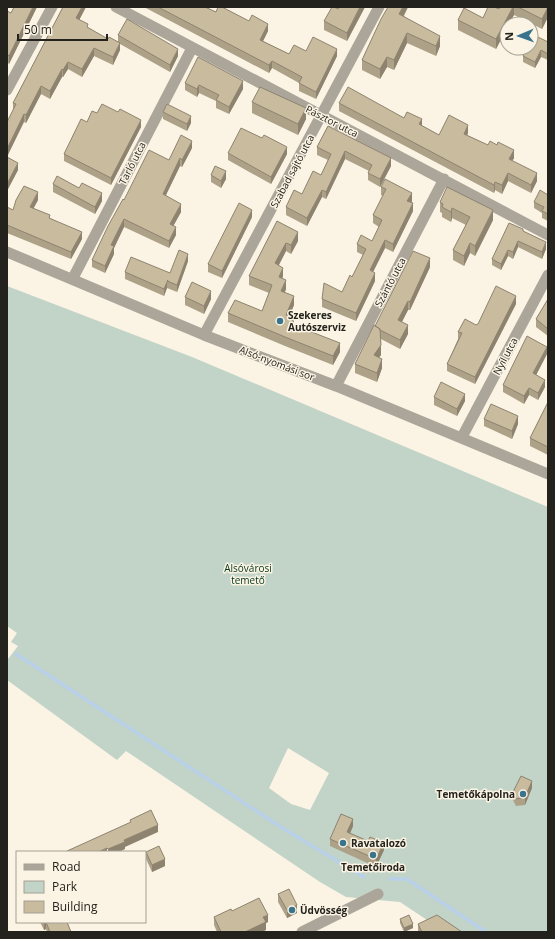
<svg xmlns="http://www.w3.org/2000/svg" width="555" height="939" font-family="'Open Sans',sans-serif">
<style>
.green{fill:#c2d3c7;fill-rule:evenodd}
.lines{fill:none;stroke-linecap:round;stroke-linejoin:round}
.stream{stroke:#b8d1e9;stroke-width:3.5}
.minor{stroke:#aca69a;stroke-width:11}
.wall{fill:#ada188}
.shaded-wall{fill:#8d836f}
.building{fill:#c9bb9e;stroke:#8d836f}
.poi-dot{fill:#39748c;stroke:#fbf4e4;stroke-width:1.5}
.labels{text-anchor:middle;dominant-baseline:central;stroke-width:3;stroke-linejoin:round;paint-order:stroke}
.street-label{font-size:10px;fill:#24221c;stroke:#fbf4e4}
.poi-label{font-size:10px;font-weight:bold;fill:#24221c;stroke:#fbf4e4;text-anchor:start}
.park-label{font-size:10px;fill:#003519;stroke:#fbf4e4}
</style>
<rect width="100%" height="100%" fill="#fbf4e4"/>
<!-- green -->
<path class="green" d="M7,286L192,357L548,507V932H445L400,902L346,897L320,882L126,751L117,760L7,680V659H8L18,646L11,642L17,633L7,626ZM288,748L329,773L310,810L291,804L269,788Z"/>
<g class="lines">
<!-- stream -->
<path class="stream" d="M16,654L284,829L364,877
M390,879H407L486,932"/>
<!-- minor -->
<path class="minor" d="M116,7L548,235
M7,90L52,7
M7,252L204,335L336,386L548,474
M73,278L192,48
M204,335L379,7
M336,386L444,179
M462,437L548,275
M302,932L378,894"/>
</g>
<!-- wall -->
<path class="wall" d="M14,7H37L9,64L7,62V11L11,13Z
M63,7H86L79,20L88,28L108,39L118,42V35L178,56L170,72L120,44V50L113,65L94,56L82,77L68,69L63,77H62L50,99L41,94L26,123L24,122L13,110V103Z
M144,7H205L216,12L268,31L263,41L289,54L306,51L337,56L316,99L299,91V83L272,68L269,73Z
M339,7H365L347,41L324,30V21L338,9Z
M388,7H408L404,16L440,46L436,56L407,43L394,70L387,67L380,79L362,70V60Z
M500,7H548V17L542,29L514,15L507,24V28L496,49L458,30V20L483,18L499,9Z
M548,42V60L541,57L535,68L523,62V56Z
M185,83L243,89L229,114L216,108V101L199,93L197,97L185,90Z
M252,102L306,119L298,135L252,113Z
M339,103L404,118L422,126L439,135L468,133L467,135L514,158L512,161L537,181L531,193L508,181L502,194L495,190L494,193L339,111Z
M163,112L191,123L187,131L163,119Z
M97,113L141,127L111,185L64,161V154L87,122Z
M328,126L391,166L380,187L368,180V173L369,171L345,159L326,199L322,197L307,226L286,215V207L302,194L321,175L328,160L317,155V147Z
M192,148L182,167L180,166L166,195L181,212L173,226L176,235L169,248L124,227L114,248V254L105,273L92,267V260L124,200L169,160Z
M228,153L287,154L271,184L228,160Z
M7,157L18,170L8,189H7Z
M211,175L226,179L221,188L211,182Z
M53,184L102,201L95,214L53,192Z
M381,187L412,201L411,202L413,211L393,252L385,248L373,272L375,281L356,321L322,307V299L342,292L352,277L363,255L357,252V244L372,241L379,227L373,223V215L383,196L381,195Z
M548,195V221L542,218V213L534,208V202Z
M38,200L33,209L50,218L82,239L71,259L7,233V207L13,210Z
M440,202L493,220L475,256L470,253L464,266L453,260V250L466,225L452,218L451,222L442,217V213L440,212Z
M252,217L222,278L208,272V264Z
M277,221L298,241L291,254L286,251L279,265L283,276L282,279L286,289L285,292L294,305L289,317L294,325L340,352L333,365L285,346L228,322V313L262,311L269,293L249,285V276Z
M523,231L546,249L542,259L518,247L513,259L508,256L501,270L492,265V259Z
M188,261L177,292L167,288L164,296L125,279V272L170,273Z
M430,267L410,310H408L402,322L408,334L400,349L381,339V355L379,357L382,368L377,382L355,373V364L375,326Z
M185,297L211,299L204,314L185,305Z
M548,299V336L536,327V319Z
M516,304L475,384L447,371V364L458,339V332L476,325Z
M547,354L536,375L545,387L538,400L529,395L524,404L503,392V385Z
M434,397L465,401L457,416L434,405Z
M548,402V455L530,446V438Z
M484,419L518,424L512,439L484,426Z
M532,788L525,805L516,806L513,800V792Z
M353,826L350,834L384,850L376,867L330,846V839Z
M146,852L165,866L152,872L146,859Z
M278,894L297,913L287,918L278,902Z
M232,911L268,922L266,923V930L261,932H217L214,925V917Z
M400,919L413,928L404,932L400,923Z
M40,922H67L71,932H47L46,929L44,930Z
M418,924L462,932H418Z"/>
<!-- shaded-wall -->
<path class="shaded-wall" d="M33,7H37L9,64V56Z
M82,7H86L76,26V18Z
M360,7H365L347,41V33Z
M403,7H408L399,24V14Z
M513,7H514V15L509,24H507V28L496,49V39Z
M548,7V17L542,29V19Z
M268,24V31L260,47V40Z
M407,33V43L394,70V60Z
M440,36V46L436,56V46Z
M120,43V50L113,65V57Z
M94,48V56L82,77V69Z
M178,49V56L170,72V65Z
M337,49V56L316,99V92Z
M541,50V57L535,68V62Z
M387,57V67L380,79V69Z
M272,61V68L269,73V65Z
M68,62V69L63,77V70Z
M62,69V77L50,99V91Z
M243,81V89L229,114V107Z
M199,85V93L197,97V89Z
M41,86V94L26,123V115Z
M306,108V119L298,135V124Z
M24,114V122L7,157V149Z
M191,116V123L187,131V124Z
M422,119V127L419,124Z
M141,120V127L111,185V178Z
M468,125V133L464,142V134Z
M192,141V148L182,167V160Z
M287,147V154L271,184V177Z
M514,150V158L509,167V159Z
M345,151V159L326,199V192Z
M180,158V166L163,201V194Z
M391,158V166L380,187V179Z
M18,163V170L8,189V182Z
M226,171V179L221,188V181Z
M508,173V181L502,194V185Z
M537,173V181L531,193V185Z
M495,182V190L494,193V185Z
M322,190V197L307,226V218Z
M38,192V200L30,215V207Z
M102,193V201L95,214V207Z
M412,193V201L407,209V201Z
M413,203V211L393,252V244Z
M181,204V212L170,232V224Z
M452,208V218L451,222V212Z
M252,210V217L222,278V271Z
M493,210V220L475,256V246Z
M124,219V227L114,248V254L105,273V266L111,245Z
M176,227V235L169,248V241Z
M82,232V239L71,259V252Z
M298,232V241L291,254V245Z
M385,240V248L370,278V270Z
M518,241V247L513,259V252Z
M546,242V249L542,259V252Z
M286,243V251L275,272V263Z
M470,243V253L464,266V256Z
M508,250V256L501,270V264Z
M188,254V261L177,292V285Z
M430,258V267L410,310V302Z
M283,268V276L279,286V277Z
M375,273V281L356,321V313Z
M286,280V289L281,300V291Z
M167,281V288L164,296V289Z
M211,291V299L204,314V306Z
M294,296V305L286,324V315Z
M516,296V304L475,384V377Z
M408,301V310L398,329V320Z
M294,318V327L291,324Z
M408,325V334L400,349V340Z
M340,343V352L333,365V356Z
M381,345V355L374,364V355Z
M547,347V354L533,381V373Z
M382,359V368L377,382V373Z
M545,380V387L538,400V393Z
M529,388V395L524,404V396Z
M465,394V401L457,416V409Z
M518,416V424L512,439V431Z
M532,781V788L525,805V797Z
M353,819V826L347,840V832Z
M158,825V832L125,847V849L119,852H108V849L124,840Z
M384,843V850L376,867V859Z
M107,848V852H98Z
M165,859V866L152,872V865Z
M297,905V913L287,918V910Z
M268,915V922L266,923V930L261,932H245L263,917Z
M46,922V929L44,930V923Z
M413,924V928L404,932V928Z"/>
<!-- building -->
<path class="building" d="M14,7H33L9,56L7,54V11L11,13Z
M63,7H82L76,18L88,24L87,27L108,39L109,37L120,43L113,57L94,48L82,69L68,62L63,70L62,69L50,91L41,86L26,115L24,114L7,149V122L16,104L13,103Z
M158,7H205L216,12L218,7H222L249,21L252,15L268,24L260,40L289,54L294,45L306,51L313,37L337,49L316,92L299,83L302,77L272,61L269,65Z
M332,7H334L338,9L339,7H360L347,33L324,21Z
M388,7H403L399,14L440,36L436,46L407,33L394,60L387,57L380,69L362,60L381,19Z
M488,7H494L499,9L500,7H513L496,39L458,20L464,8L483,18Z
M518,7H548L542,19Z
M127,19L178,49L170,65L118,35Z
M534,35L548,42V54L541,50L535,62L523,56L527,48H531V41Z
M198,57L243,81L229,107L216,100L219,95L199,85L197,89L185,83Z
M260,87L306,108L298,124L252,102Z
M348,87L404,118L407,112L422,119L419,124L439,135L449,115L468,125L464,134L488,145L490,141L497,145L498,142L514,150L509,159L537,173L531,185L508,173L502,185L495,182L494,185L339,103Z
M102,104L118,112L120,109L141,120L111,178L64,154L81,119L87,122L92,111L97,113Z
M167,104L191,116L187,124L163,112Z
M328,126L391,158L380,179L368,173L372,165L345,151L326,192L322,190L307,218L286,207L294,190L302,194L313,171L321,175L331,154L317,147Z
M241,128L262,138L264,135L287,147L271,177L228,153Z
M181,135L192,141L182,160L180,158L163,194L181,204L170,224L176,227L169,241L124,219L111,245L114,246L105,266L92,260L108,226L123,199L124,200L149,150L169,160Z
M7,157L18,163L8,182L7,181Z
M215,166L226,171L221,181L211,175Z
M57,176L79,188L82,183L102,193L95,207L53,184Z
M385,179L412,193L407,201L413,203L393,244L385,240L370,270L375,273L356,313L322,299L324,283L342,292L350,275L352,277L366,249L357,244L361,235L372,241L382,220L373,215L386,189L381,187Z
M24,186L38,192L30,207L50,215L49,218L82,232L71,252L7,225V207L13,210L16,200Z
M447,187L493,210L475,246L470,243L464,256L453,250L470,217L452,208L451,212L442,207L443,204L440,202Z
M540,190L548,195V214L542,211L544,207L534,202Z
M239,203L252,210L222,271L208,264Z
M277,221L298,232L291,245L286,243L275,263L283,268L279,277L286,280L281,291L294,296L286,315L294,318L291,324L340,343L333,356L285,337L228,313L235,300L262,311L272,285L249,276Z
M509,223L523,229V231L546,242L542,252L518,241L513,252L508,250L501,264L492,259Z
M179,250L188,254L177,285L167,281L168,280L164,289L125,272L131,257L170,273Z
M413,251L430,258L410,302L408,301L398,320L408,325L400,340L380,330V329L375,326Z
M192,282L211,291L204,306L185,297Z
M496,286L516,296L475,377L447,364L462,333L458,332L465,319L476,325L478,324Z
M548,299V329L536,319Z
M374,325L380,329L381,345L374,355L382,359L377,373L355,364Z
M527,336L547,347L533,373L545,380L538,393L529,388L524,396L503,385Z
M441,382L465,394L457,409L434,397Z
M548,402V447L530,438Z
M491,404L518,416L512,431L484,419Z
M521,776L532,781L525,797L516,799L513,792Z
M151,810L158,825L124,840L125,842L108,849L107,848L98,852H67V851L131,822L130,820Z
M341,814L353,819L347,832L368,841L370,837L384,843L376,859L330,839Z
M159,846L165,859L152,865L146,852Z
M289,889L297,905L287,910L278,894Z
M259,898L268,915L263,917L266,922L245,932H221L214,917L231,909L232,911Z
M409,915L413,924L404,928L400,919Z
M437,915L462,932H422L418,924Z
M46,922H67L71,932H50Z"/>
<!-- markers -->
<g class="poi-dot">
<circle cx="280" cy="321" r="4"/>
<circle cx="523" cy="794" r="4"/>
<circle cx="343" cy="843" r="4"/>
<circle cx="373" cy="855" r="4"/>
<circle cx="292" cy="910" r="4"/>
</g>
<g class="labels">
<!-- street labels -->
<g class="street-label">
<text transform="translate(332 121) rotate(27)">Pásztor utca</text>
<text transform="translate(132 163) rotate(-63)">Tarló utca</text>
<text transform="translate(292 171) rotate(-62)">Szabad sajtó utca</text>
<text transform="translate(390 282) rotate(-62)">Szántó utca</text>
<text transform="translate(505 356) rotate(-62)">Nyíl utca</text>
<text transform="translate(277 363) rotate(21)">Alsó-nyomási sor</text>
</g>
<!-- poi labels -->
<g class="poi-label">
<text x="288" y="315">Szekeres<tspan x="288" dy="12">Autószerviz</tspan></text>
<text x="515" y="794" text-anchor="end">Temetőkápolna</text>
<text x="351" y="843">Ravatalozó</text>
<text x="373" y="867" text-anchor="middle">Temetőiroda</text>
<text x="300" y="910">Üdvösség</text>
</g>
<!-- park labels -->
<g class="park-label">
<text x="248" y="568">Alsóvárosi<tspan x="248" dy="12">temető</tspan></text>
</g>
</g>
<!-- border -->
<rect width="555" height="939" fill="none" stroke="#24221c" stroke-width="16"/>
<!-- legend -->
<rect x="16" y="851" width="130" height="72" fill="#fbf4e4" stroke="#a5a094"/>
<rect x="24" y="864" width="20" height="6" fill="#aca69a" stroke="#a5a094"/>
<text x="52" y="871" font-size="12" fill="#24221c">Road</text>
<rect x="24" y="881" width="20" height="12" fill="#c2d3c7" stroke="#a5a094"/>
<text x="52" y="891" font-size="12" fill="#24221c">Park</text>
<rect x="24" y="901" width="20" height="12" fill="#c9bb9e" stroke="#a5a094"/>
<text x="52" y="911" font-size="12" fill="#24221c">Building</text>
<!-- north arrow -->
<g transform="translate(519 36) rotate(268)"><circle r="19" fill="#fbf4e4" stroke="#a5a094"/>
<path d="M0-3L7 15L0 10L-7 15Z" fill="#39748c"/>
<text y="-6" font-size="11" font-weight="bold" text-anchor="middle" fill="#24221c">N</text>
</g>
<!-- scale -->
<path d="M18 34v6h89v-6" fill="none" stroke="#24221c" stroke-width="2"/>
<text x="24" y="34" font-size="12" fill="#24221c" stroke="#fbf4e4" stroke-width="3" paint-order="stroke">50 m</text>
</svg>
